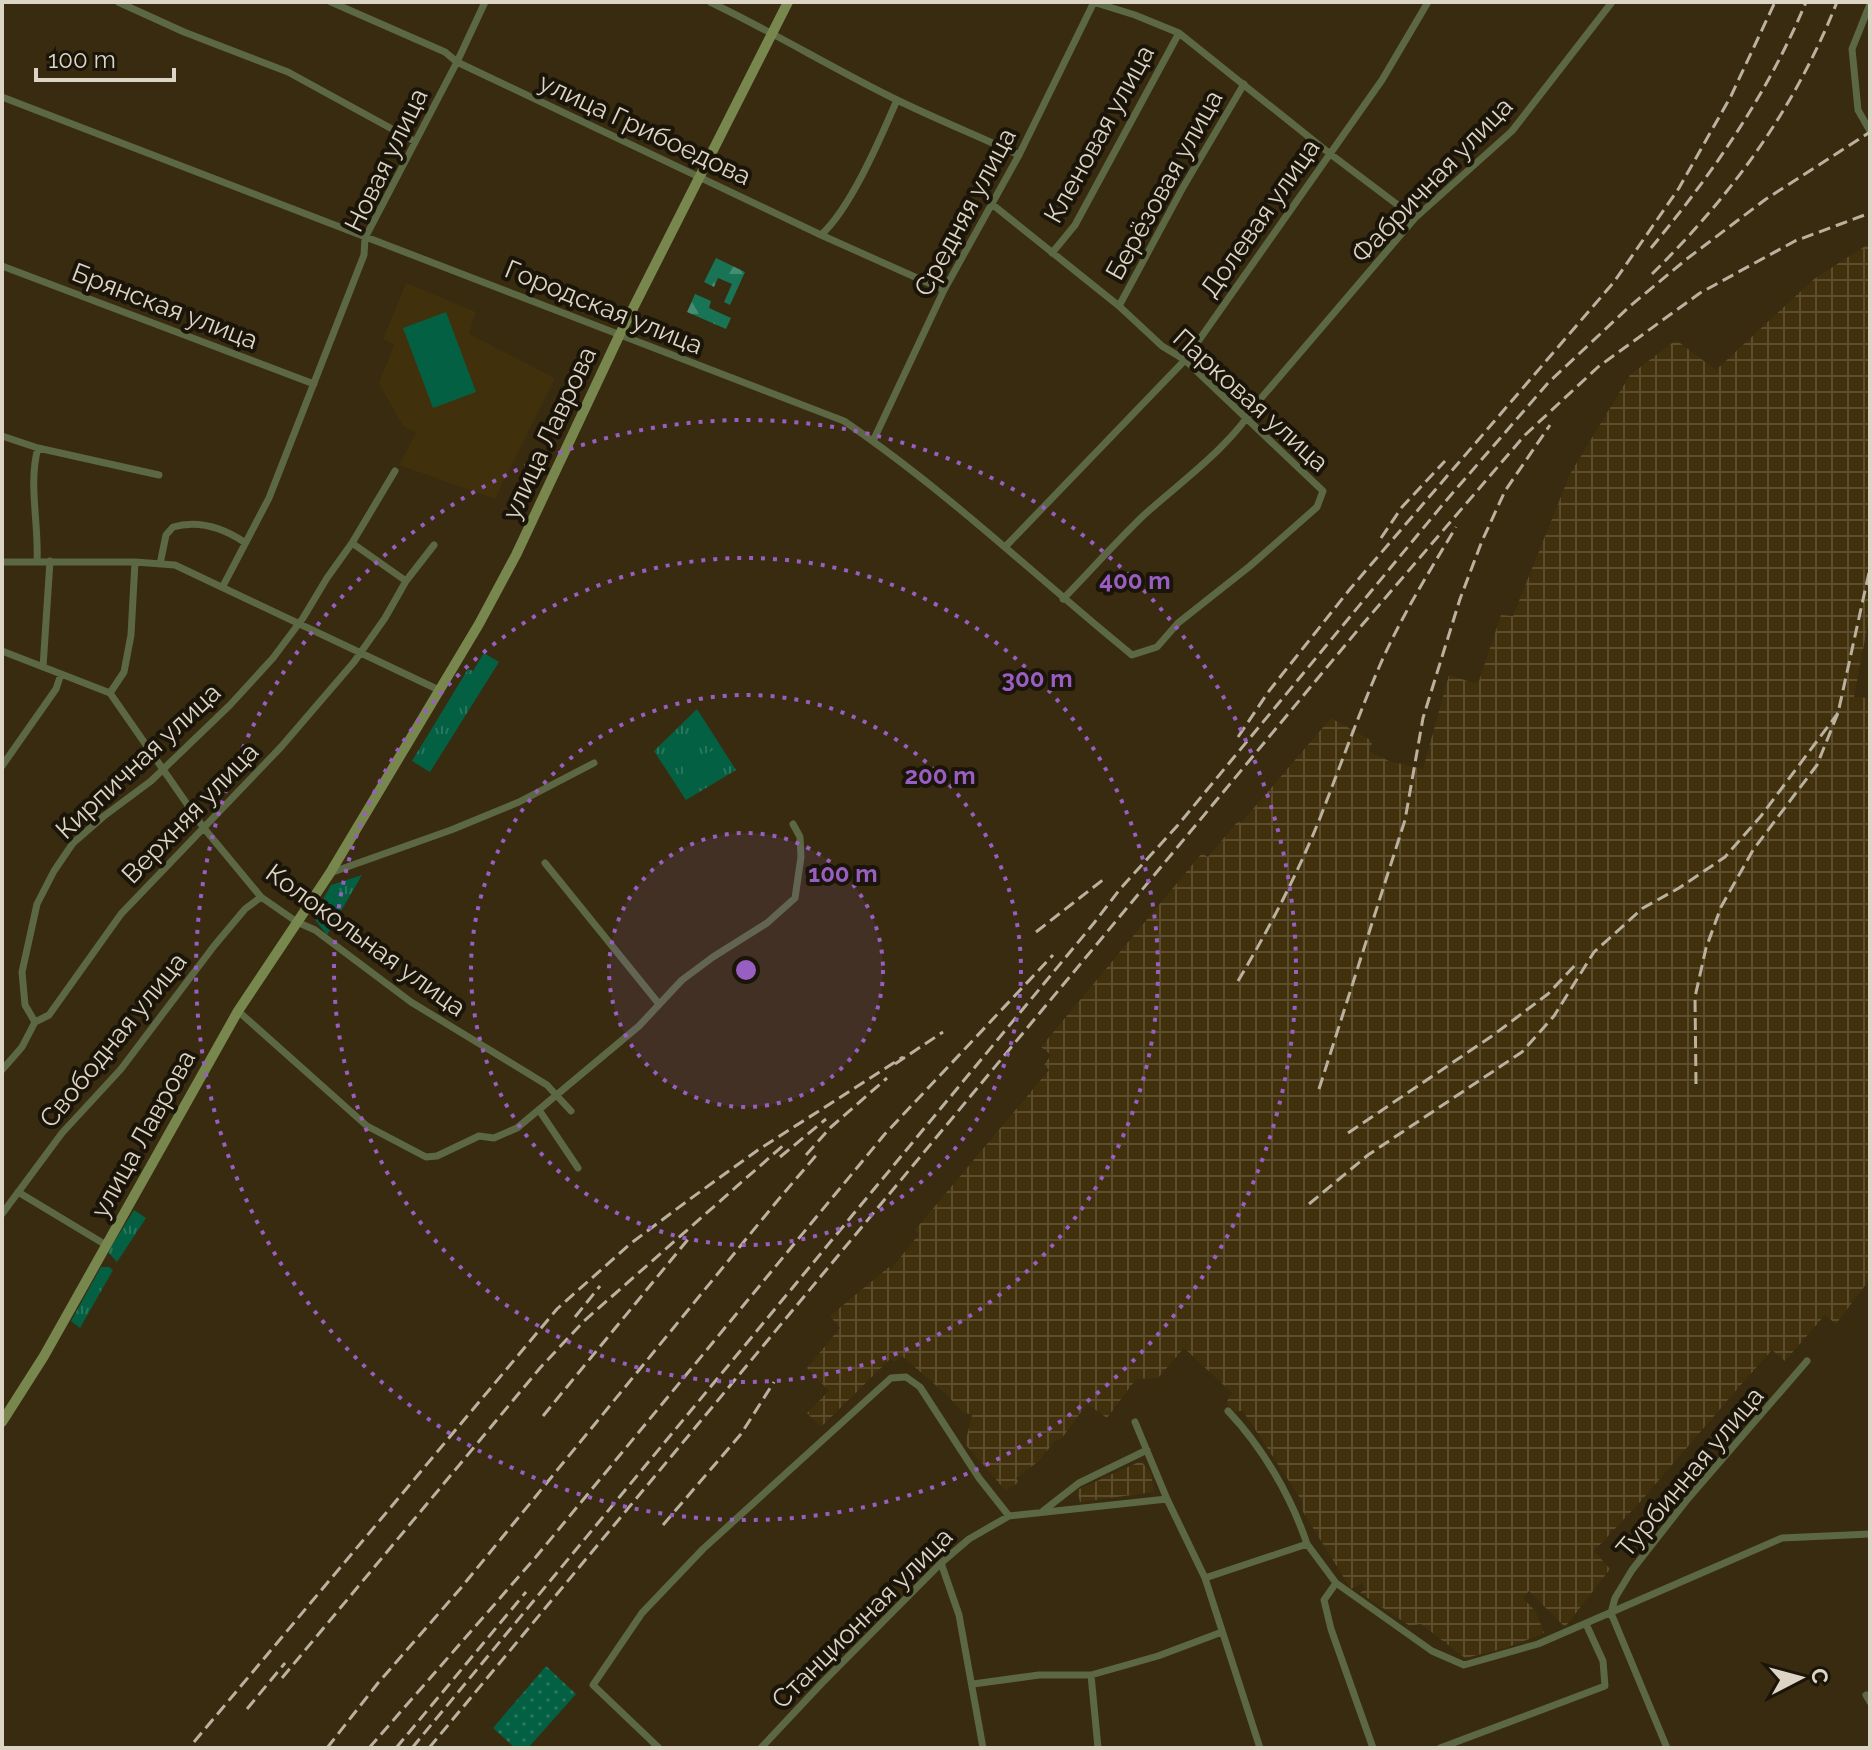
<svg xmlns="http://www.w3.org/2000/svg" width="1872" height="1750" font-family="Raleway,sans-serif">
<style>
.built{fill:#40300c}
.industrial{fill:url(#industrial-grid)}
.grass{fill:url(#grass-tufts)}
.forest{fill:url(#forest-firs)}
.park{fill:url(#park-dots)}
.pitch{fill:#046043}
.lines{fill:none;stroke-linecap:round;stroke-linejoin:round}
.street{stroke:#5c6743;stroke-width:7}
.secondary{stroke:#77874d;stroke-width:10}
.rail{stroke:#bab19f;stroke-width:3;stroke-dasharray:12 6;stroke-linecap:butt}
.ring{fill:none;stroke:#985ec1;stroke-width:4;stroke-dasharray:4 8}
.labels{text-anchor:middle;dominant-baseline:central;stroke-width:8;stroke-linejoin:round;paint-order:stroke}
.street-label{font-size:26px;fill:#dcd4c5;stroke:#1a1409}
.centre{fill:#985ec1;stroke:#1a1409;stroke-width:4}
.ring-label{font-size:24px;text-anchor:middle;font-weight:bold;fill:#985ec1;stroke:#1a1409;stroke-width:8;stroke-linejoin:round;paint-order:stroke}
</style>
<defs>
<pattern id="industrial-grid" width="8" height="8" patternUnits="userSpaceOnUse" patternTransform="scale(2)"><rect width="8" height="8" fill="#40300c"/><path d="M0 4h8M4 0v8" fill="none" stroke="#5b4d2e"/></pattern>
<pattern id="grass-tufts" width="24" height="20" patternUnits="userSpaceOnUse" patternTransform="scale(2)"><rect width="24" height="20" fill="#046043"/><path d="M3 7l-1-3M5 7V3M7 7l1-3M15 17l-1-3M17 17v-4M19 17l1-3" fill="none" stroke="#28765d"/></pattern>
<pattern id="forest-firs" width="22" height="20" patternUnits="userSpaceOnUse" patternTransform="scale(2)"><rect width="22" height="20" fill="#187454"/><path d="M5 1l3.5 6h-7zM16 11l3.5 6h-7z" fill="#448d73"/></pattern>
<pattern id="park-dots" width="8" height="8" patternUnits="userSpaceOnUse" patternTransform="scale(2)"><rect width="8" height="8" fill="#046043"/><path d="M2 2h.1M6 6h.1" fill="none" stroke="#28765d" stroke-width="1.8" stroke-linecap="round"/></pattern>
</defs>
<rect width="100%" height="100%" fill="#382b10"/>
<!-- built -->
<path class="built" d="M406,283L476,312L469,334L555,378L495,499L399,465L416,433L403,426L379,383L394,345L383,339Z"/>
<!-- industrial -->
<path class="industrial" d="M1870,243V613L1854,697L1870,698V1279L1836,1324L1825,1315L1785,1361L1772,1350L1739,1387L1640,1502L1594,1551L1610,1569L1565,1627L1529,1591L1523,1598L1536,1612L1544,1633L1506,1648L1465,1658L1421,1624L1410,1626L1360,1593L1365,1589L1362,1583L1351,1589L1303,1512L1302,1501L1243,1411H1234L1226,1403L1232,1393L1184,1348L1158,1378L1136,1379L1107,1418L1087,1404L1062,1438L1054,1442L1039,1461L1016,1478L1019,1482L1006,1491L965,1444L972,1415L962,1412L948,1396L902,1356L894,1362L890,1359L821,1427L807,1413L829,1391L807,1368L840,1328L830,1316L889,1267L891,1269L919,1234L915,1230L1049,1070L1044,1065L1051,1055L1041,1047L1202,853L1208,857L1238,821L1241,823L1331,718L1372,741L1370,752L1389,761L1423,769L1449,675L1474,683L1479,681L1501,615L1513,616L1570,474L1630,375L1676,340L1716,370L1814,279Z
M1141,1461L1151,1473L1154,1492L1080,1502L1077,1490Z"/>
<!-- grass -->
<path class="grass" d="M484,653L499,662L430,772L412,761L468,669L473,671Z
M697,709L736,770L686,800L654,751Z
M362,875L327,935L313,917L331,885Z
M134,1210L146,1218L117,1262L108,1252Z
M101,1267H109L113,1270L80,1328L71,1321Z"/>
<!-- forest -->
<path class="forest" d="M716,258L745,272L730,305L724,302L732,284L718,278L714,287L704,282Z
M695,294L711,301L709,308L731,318L726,329L687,312Z"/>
<!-- park -->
<path class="park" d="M546,1666L576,1694L528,1748H515L493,1728Z"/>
<!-- pitch -->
<path class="pitch" d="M446,312L476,392L433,408L403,328Z
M714,750L722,768L689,782L681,764Z"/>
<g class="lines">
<!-- street -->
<path class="street" d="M118,2L184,32L288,72L414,141
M331,2L445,52L457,62L821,235L944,290
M710,2C773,32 832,68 895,99C936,119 978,136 1019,155
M1093,2L1135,15L1179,33L1329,153L1415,218
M1870,4L1852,49L1858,110L1870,131
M2,97L844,421C947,491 1036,577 1132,655L1157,647L1178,623L1250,566L1317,507L1323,491L1185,360L1162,346L1119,306L993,205
M821,235C851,208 881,137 897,100
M1052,253L1075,225L1179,33
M2,266L314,384
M1119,306L1182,189L1244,84
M2,436L38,448L159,475
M873,441L944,290L1019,155L1094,2
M352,543L406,581
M1006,546L1185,360L1382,80L1428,2
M37,561C39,524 28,483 38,448
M2,562H135L175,565L439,690
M160,564L166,535L173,527C198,520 223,528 244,542
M223,586L269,498L364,255L365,238L457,62L485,2
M1063,599C1090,571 1116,542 1144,515C1183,480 1229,448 1257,403L1415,218L1512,131L1612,2
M2,651L110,693L203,827L261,897L297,922L315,930L411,1002L547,1085L571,1111
M43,667L50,561
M110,693L124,672L131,635L135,562
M2,766L56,689L61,674
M545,863L659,1004
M330,873L451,830L519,802L594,763
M238,1011L367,1126L426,1157L437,1156L479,1136L494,1138L517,1128L639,1026L682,980L713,957L767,923L795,898L801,857L800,837L793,824
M35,1022L25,1005L22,972L37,904L54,871L73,843L104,816L151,781L230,705L273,658L303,618L327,578L352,543L395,471
M2,1070L22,1047L35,1022L49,1015L121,914L281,747L354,662L385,618L406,581L434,545
M539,1110L578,1168
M18,1192L106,1245
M2,1214L62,1133L121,1069L214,946L245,909L261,897
M1228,1411C1263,1448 1291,1496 1307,1544
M1135,1422L1167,1499L1205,1578L1260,1748
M1043,1511L1079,1483L1147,1450
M941,1563L959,1615L983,1748
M1205,1578L1307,1544L1336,1583L1432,1651L1464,1665L1538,1644L1782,1538L1870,1534
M1336,1583L1324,1600L1331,1629L1373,1748
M1611,1613L1615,1598L1632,1570L1686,1501L1807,1361
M1611,1613L1667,1748
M1091,1675L1098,1748
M973,1684L1039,1675H1091L1158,1656L1222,1632
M1866,1695L1870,1702
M659,1748L593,1685L642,1613L703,1549L891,1378L906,1377L920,1387L979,1478L1009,1516
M761,1748L821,1684L941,1563L969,1539L1009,1516L1167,1499
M1440,1748L1605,1686L1603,1661L1586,1624"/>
<!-- secondary -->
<path class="secondary" d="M2,1422L44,1356L238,1011L330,873L479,624L516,555L619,336L788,2"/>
<!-- rail -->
<path class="rail" d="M1651,248C1714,172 1768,93 1806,2
M1652,274C1733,194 1795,108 1837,2
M1381,538L1402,507L1445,461
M1238,737L1269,691L1350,589L1614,282L1679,188L1731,96L1775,2
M1036,932L1104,879
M1238,981C1269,929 1297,875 1320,818C1340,767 1358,716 1380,665C1401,617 1429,572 1456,527
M895,1064L943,1032
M1696,1084L1695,997L1706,948L1721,907L1753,850L1817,765L1838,713L1870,568
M1319,1089L1405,820L1423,718L1460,599L1482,541L1505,491L1550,425
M1348,1133L1492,1036L1548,994L1578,962
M806,1155L831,1127L887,1078
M780,1157L826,1119
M1309,1204L1368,1155L1522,1052L1554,1016L1594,952L1643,908L1679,888L1725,857L1761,816L1838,713
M575,1317L600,1286
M543,1416L690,1237
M663,1525L741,1434L774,1382
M282,1678L540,1368L584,1321L786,1143
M247,1709L285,1663
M194,1742L557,1309L630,1244L690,1199L758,1150L903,1057
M327,1748L378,1683L460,1589L778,1200L819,1152
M369,1748L535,1558L884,1135L1053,955
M396,1748L526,1592
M412,1748L1094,923L1120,889L1178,825L1444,503L1548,383L1630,306L1688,258L1766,199L1870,132
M429,1748L1362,625L1525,435L1598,367L1700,293L1795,241L1870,213"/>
</g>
<!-- distance rings -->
<circle cx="746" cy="970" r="137" fill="#985ec1" fill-opacity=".12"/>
<g class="ring">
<circle cx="746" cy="970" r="137"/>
<circle cx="746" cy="970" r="275"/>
<circle cx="746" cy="970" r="412"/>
<circle cx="746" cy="970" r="550"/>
</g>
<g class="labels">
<!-- street labels -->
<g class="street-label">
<text transform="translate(645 129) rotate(25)">улица Грибоедова</text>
<text transform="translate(1099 134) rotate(-61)">Кленовая улица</text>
<text transform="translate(386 160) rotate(-64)">Новая улица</text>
<text transform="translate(1432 180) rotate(-46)">Фабричная улица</text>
<text transform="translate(1164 185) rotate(-61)">Берёзовая улица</text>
<text transform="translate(965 212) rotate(-62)">Средняя улица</text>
<text transform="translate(1260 218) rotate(-55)">Долевая улица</text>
<text transform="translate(165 306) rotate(21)">Брянская улица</text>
<text transform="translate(604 307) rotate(22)">Городская улица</text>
<text transform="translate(1251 400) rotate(42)">Парковая улица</text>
<text transform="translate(549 433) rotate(-65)">улица Лаврова</text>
<text transform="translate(138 761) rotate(-43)">Кирпичная улица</text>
<text transform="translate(190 813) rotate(-46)">Верхняя улица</text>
<text transform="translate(366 940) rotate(36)">Колокольная улица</text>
<text transform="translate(113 1040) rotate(-51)">Свободная улица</text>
<text transform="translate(143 1134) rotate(-61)">улица Лаврова</text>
<text transform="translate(1690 1472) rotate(-50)">Турбинная улица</text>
<text transform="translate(862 1618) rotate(-45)">Станционная улица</text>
</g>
</g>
<circle cx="746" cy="970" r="12" class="centre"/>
<g class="ring-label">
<text x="1135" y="589">400 m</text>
<text x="1037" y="687">300 m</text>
<text x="940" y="784">200 m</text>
<text x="843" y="882">100 m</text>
</g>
<!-- border -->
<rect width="1872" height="1750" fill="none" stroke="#dcd4c5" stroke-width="8"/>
<!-- north arrow -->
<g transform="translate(1800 1678) rotate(84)" stroke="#1a1409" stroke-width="6" paint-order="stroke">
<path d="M0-6L14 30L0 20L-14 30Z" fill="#dcd4c5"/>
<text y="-12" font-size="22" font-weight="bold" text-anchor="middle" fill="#dcd4c5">С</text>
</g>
<!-- scale -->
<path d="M36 68v12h138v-12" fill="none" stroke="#dcd4c5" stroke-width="4"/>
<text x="48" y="68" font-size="24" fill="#dcd4c5" stroke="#1a1409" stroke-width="6" paint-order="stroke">100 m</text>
</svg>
